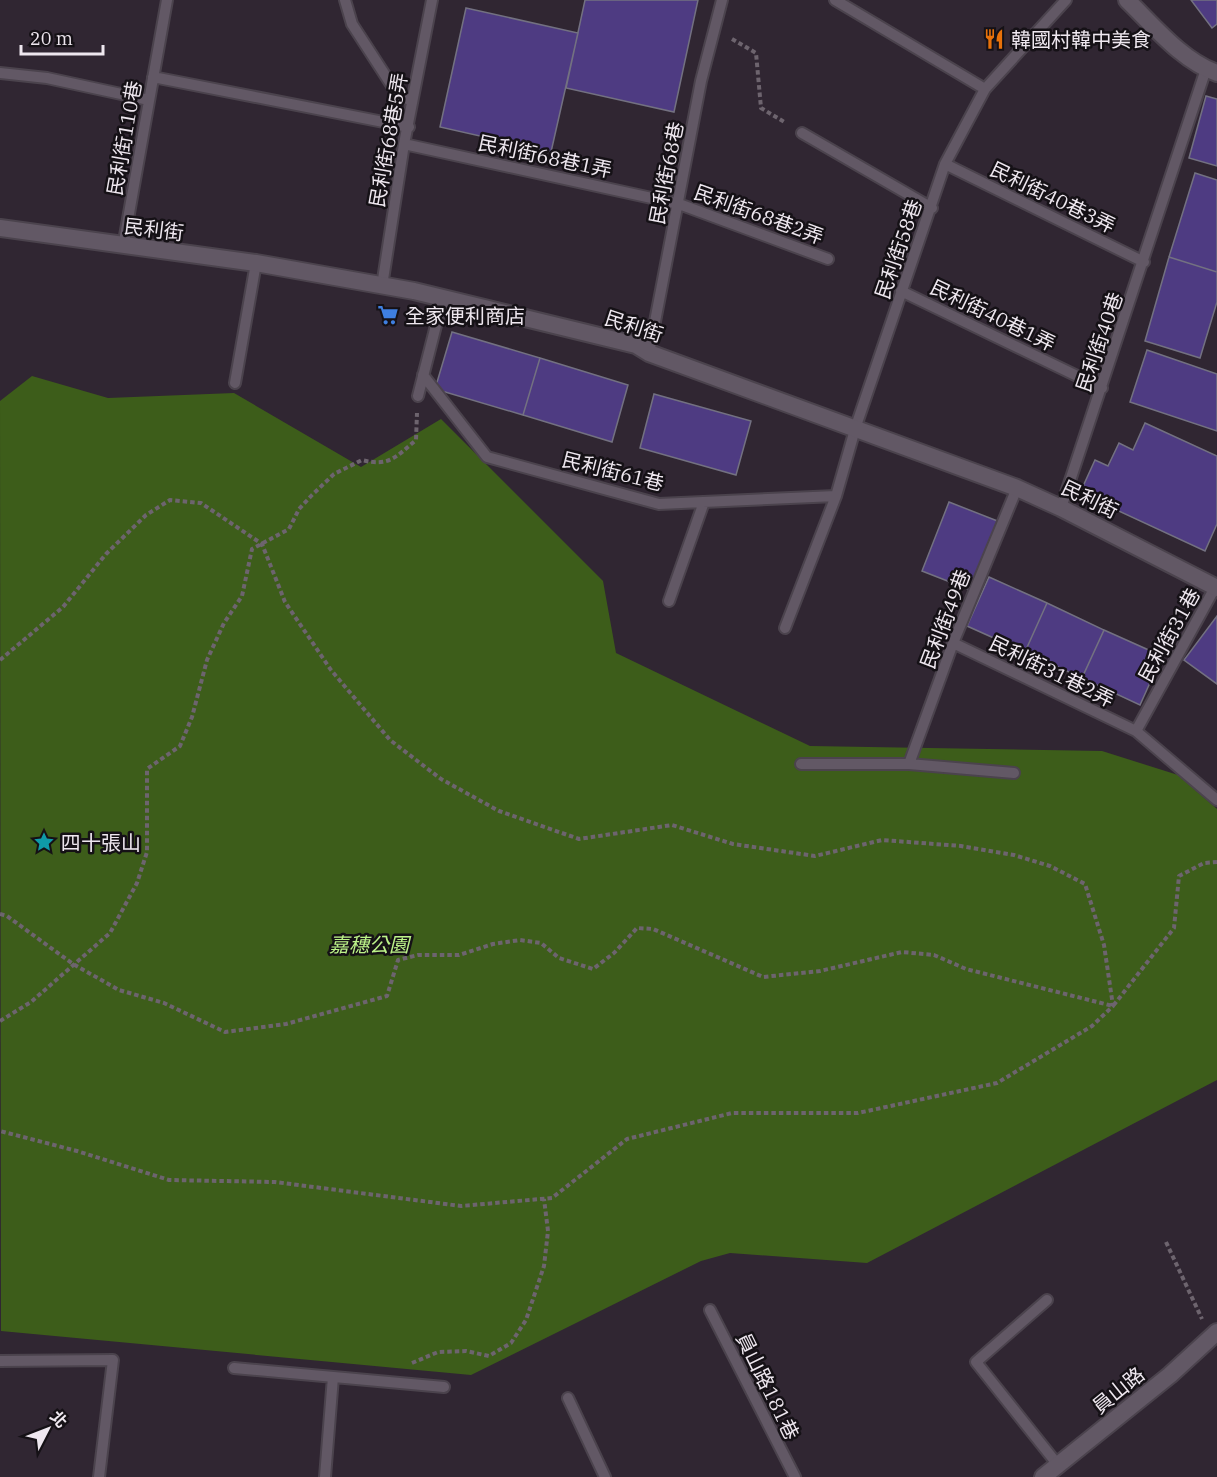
<svg xmlns="http://www.w3.org/2000/svg" width="1217" height="1477" font-family="'IBM Plex Serif','Noto Sans TC',serif">
<style>
.green{fill:#3d5d1a}
.building{fill:#4e3b82;stroke:#737181;stroke-width:1.5}
.lines{fill:none;stroke-linecap:round;stroke-linejoin:round}
.service-casing{stroke:#4b434d;stroke-width:14}
.minor-casing{stroke:#4b434d;stroke-width:20}
.tertiary-casing{stroke:#4b434d;stroke-width:20}
.path{stroke:#6d646e;stroke-width:4;stroke-dasharray:4.5 3;stroke-linecap:butt}
.service{stroke:#625865;stroke-width:10}
.minor{stroke:#625865;stroke-width:16}
.tertiary{stroke:#625865;stroke-width:16}
.labels{text-anchor:middle;dominant-baseline:central;stroke-width:5;stroke-linejoin:round;paint-order:stroke}
.poi-label{font-size:20px;fill:#eee7ef;stroke:#151116;text-anchor:start}
.street-label{font-size:20px;fill:#eee7ef;stroke:#151116}
.park-label{font-size:20px;font-style:italic;fill:#bcf289;stroke:#151116}
</style>
<rect width="100%" height="100%" fill="#302632"/>
<!-- green -->
<path class="green" d="M32,376L108,398L234,393L361,467L441,419L603,581L616,653L810,746L1102,751L1178,775L1217,809V1080L867,1263L730,1253L701,1261L471,1375L1,1331L0,401Z"/>
<!-- building -->
<path class="building" d="M585,0H698L674,112L566,88Z
M1191,0H1217V24L1212,28Z
M466,8L578,33L551,152L440,127Z
M1206,96L1217,99V166L1189,158Z
M1195,173L1217,180V272L1169,257Z
M1169,257L1217,272V302L1200,358L1145,341Z
M452,332L540,358L523,415L435,389Z
M1147,350L1217,374V431L1130,402Z
M540,358L628,385L612,442L523,415Z
M654,394L751,421L736,475L640,448Z
M1145,423L1217,456V524L1205,551L1080,493L1095,460L1108,466L1119,443L1133,450Z
M949,502L1000,522L973,591L922,571Z
M989,577L1047,603L1025,652L967,626Z
M1047,603L1104,630L1082,678L1025,652Z
M1217,616V684L1184,660Z
M1104,630L1162,656L1140,705L1082,678Z"/>
<g class="lines">
<!-- service casing -->
<g class="service-casing">
<path id="service" d="M345,0L352,24L398,95L412,101
M835,0L985,89
M0,73L47,78L149,100
M153,77L409,127
M802,133L932,208
M404,144L679,204L828,259
M945,164L1144,262
M123,247L167,0
M382,286L404,144L432,0
M901,291L1102,388
M649,353L701,81L722,0
M423,375L487,457L659,504L836,496
M235,383L256,263
M418,396L443,298
M1061,508L1206,69
M669,601L704,502
M785,628L836,496L856,426L945,164L985,89L1066,0
M953,643L1136,731L1217,800
M1136,731L1217,584
M801,764H909L1014,773
M909,764L953,643L1017,488
M1047,1300L976,1362L1058,1465
M710,1310L795,1477
M0,1361L113,1360L99,1477
M234,1368L444,1387
M568,1398L605,1477
M325,1477L333,1377"/>
</g>
<!-- minor casing -->
<g class="minor-casing">
<path id="minor" d="M1127,0C1153,25 1182,61 1217,73
M0,228L256,263L414,291L636,345L649,353L1017,488L1061,508L1217,588"/>
</g>
<!-- tertiary casing -->
<g class="tertiary-casing">
<path id="tertiary" d="M1043,1477L1170,1375L1217,1332"/>
</g>
<!-- path -->
<path class="path" d="M732,39L756,53L761,108L786,123
M0,660L63,607L106,554L146,515L170,500L201,503L262,544L285,602L331,670L390,740L441,779L499,811L579,839L672,825L733,844L815,856L882,840L961,846L1014,855L1050,866L1085,884L1104,945L1113,1006L1092,1026L997,1083L858,1113H732L627,1139L552,1198L461,1206L275,1182L169,1180L77,1151L0,1131
M0,914L7,916L73,964L119,990L164,1003L225,1032L286,1024L387,996L398,960L418,955H459L493,944L520,940L541,943L559,958L593,969L614,953L637,928L653,929L763,977L820,971L902,952L934,955L966,969L1113,1006L1174,928L1179,876L1204,863L1217,862
M0,1021L31,1002L110,933L137,883L147,852V769L180,746L192,717L207,660L224,623L242,596L252,549L289,529L299,509L312,495L334,474L362,460C389,467 396,457 416,440L417,413
M1166,1242L1202,1319
M412,1363L438,1352L466,1351L489,1356L511,1343L526,1320L544,1266L548,1231L544,1199"/>
<!-- service -->
<use href="#service" class="service"/>
<!-- minor -->
<use href="#minor" class="minor"/>
<!-- tertiary -->
<use href="#tertiary" class="tertiary"/>
</g>
<!-- icons -->
<defs>
<g id="restaurant-bare" transform="scale(1.62)"><path d="M-5-6h1v4h1v-4h1v4h1v-4h1v5L-1.5 .5V6h-2V.5L-5-1ZM5-6V6H3V1.5H1.5Q1.5-4 5-6Z" fill="#e8710a" stroke="#151116" stroke-width="2.5" paint-order="stroke"/></g>
<g id="supermarket-bare" transform="scale(1.62)"><path d="M-6-5.5h2.5l.6 2H6L4.5 2H-2.5L-4.4-4H-6ZM-1.5 3.2a1.3 1.3 0 1 0 .1 0ZM3 3.2a1.3 1.3 0 1 0 .1 0Z" fill="#3f7fe0" stroke="#151116" stroke-width="2.5" paint-order="stroke"/></g>
<g id="sight-bare" transform="scale(1.62)"><path d="M0-6L1.8-2.2L6-1.7L2.9 1.2L3.7 5.4L0 3.3L-3.7 5.4L-2.9 1.2L-6-1.7L-1.8-2.2Z" fill="#0f9aa8" stroke="#151116" stroke-width="2.5" paint-order="stroke"/></g>
</defs>
<g fill-rule="evenodd">
<use href="#restaurant-bare" x="994" y="39"/>
<use href="#supermarket-bare" x="388" y="315"/>
<use href="#sight-bare" x="44" y="842"/>
</g>
<g class="labels">
<!-- poi labels -->
<g class="poi-label">
<text x="1011" y="39">韓國村韓中美食</text>
<text x="405" y="315">全家便利商店</text>
<text x="61" y="842">四十張山</text>
</g>
<!-- street labels -->
<g class="street-label">
<text transform="translate(124 138) rotate(-80)">民利街110巷</text>
<text transform="translate(388 140) rotate(-80)">民利街68巷5弄</text>
<text transform="translate(545 156) rotate(12)">民利街68巷1弄</text>
<text transform="translate(666 173) rotate(-79)">民利街68巷</text>
<text transform="translate(1053 197) rotate(26)">民利街40巷3弄</text>
<text transform="translate(759 214) rotate(20)">民利街68巷2弄</text>
<text transform="translate(154 229) rotate(7)">民利街</text>
<text transform="translate(898 249) rotate(-71)">民利街58巷</text>
<text transform="translate(993 315) rotate(26)">民利街40巷1弄</text>
<text transform="translate(634 326) rotate(18)">民利街</text>
<text transform="translate(1099 342) rotate(-71)">民利街40巷</text>
<text transform="translate(613 471) rotate(14)">民利街61巷</text>
<text transform="translate(1090 499) rotate(26)">民利街</text>
<text transform="translate(945 619) rotate(-69)">民利街49巷</text>
<text transform="translate(1169 635) rotate(-61)">民利街31巷</text>
<text transform="translate(1052 671) rotate(26)">民利街31巷2弄</text>
<text transform="translate(768 1386) rotate(64)">員山路181巷</text>
<text transform="translate(1118 1390) rotate(-39)">員山路</text>
</g>
<!-- park labels -->
<g class="park-label">
<text x="369" y="944">嘉穗公園</text>
</g>
</g>
<!-- north arrow -->
<g transform="translate(48 1429) rotate(48)" stroke="#151116" stroke-width="4.5" paint-order="stroke">
<path d="M0-4.5L10 22L0 15L-10 22Z" fill="#eee7ef"/>
<text y="-9" font-size="16" font-weight="bold" text-anchor="middle" fill="#eee7ef">北</text>
</g>
<!-- scale -->
<path d="M21 45v9h82v-9" fill="none" stroke="#eee7ef" stroke-width="3"/>
<text x="30" y="45" font-size="18" fill="#eee7ef" stroke="#151116" stroke-width="4.5" paint-order="stroke">20 m</text>
</svg>
